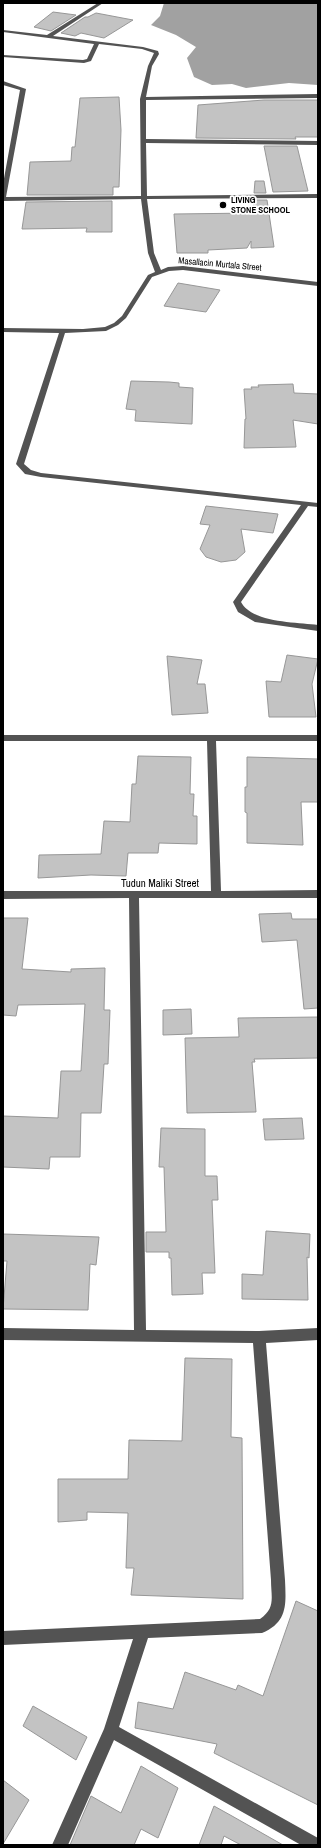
<svg xmlns="http://www.w3.org/2000/svg" width="321" height="1848" font-family="'Archivo Narrow',sans-serif">
<style>
.water{fill:#a1a1a1}
.building{fill:#c3c3c3;stroke:#979797}
.lines{fill:none;stroke-linecap:round;stroke-linejoin:round}
.minor{fill:#535353;fill-rule:evenodd}
.poi-dot{fill:#000;stroke:#fff;stroke-width:1.5}
.labels{text-anchor:middle;dominant-baseline:central;stroke-width:3.5;stroke-linejoin:round;paint-order:stroke}
.far-poi-label{font-size:9px;font-weight:bold;fill:#000;stroke:#fff;text-anchor:start}
.far-street-label{font-size:9px;fill:#000;stroke:#fff}
.street-label{font-size:11px;fill:#000;stroke:#fff}
</style>
<rect width="100%" height="100%" fill="#fff"/>
<!-- water -->
<path class="water" d="M164,3H318V85L289,83L246,88L232,84L212,85L194,77L187,58L196,47L176,35L151,25L160,16Z"/>
<!-- building -->
<path class="building" d="M53,12L76,15L51,31L34,27Z
M96,13L133,20L104,38L81,33L75,36L61,33L85,17H88Z
M119,97L121,130L119,187H113V195H27L30,162L71,161L72,147H75L80,98Z
M264,100H318V137H295L296,139L196,138L198,105Z
M264,146H297L308,191L273,192Z
M255,181H264L266,193H254Z
M254,200H267L274,247L251,248V241L247,248L208,250V253H177L174,214L253,213Z
M112,201V232H86L87,228L22,229L26,202Z
M178,283L220,290L206,312L164,306Z
M131,381L169,382L179,383V387L193,388L192,424L135,421L136,410L126,409Z
M293,384L294,393L318,394V424L293,420L296,447L244,448L245,419H246L244,389H252L251,387H259L258,385Z
M206,506L278,514L273,533L241,529L245,552L236,560L221,562L206,557L200,549L210,525L200,524Z
M287,655L318,659L312,684L316,717H269L266,681L281,682Z
M167,656L202,660L197,684H205L208,713L172,715Z
M138,756L191,757L190,794H194L193,816H197V844L159,843L158,853H128L126,876L91,875L38,878L39,855L101,854L104,821L130,822L132,784H136Z
M247,757L318,759V802H301L303,845L247,843V813L245,812V787H247Z
M291,913L292,919H318V1008L304,1009L297,940L262,942L259,914Z
M3,918H28L22,969L71,972V969L105,968L104,1010H110L108,1064H104L101,1113H81L80,1157H50L49,1169L3,1167V1116L58,1118L61,1071H81L85,1004L18,1005L16,1016L3,1015Z
M191,1009L192,1034L163,1035V1010Z
M318,1017V1058L254,1059L255,1062H252L256,1112L187,1113L185,1038L239,1037L238,1018Z
M302,1118L304,1139L265,1140L263,1119Z
M161,1128L205,1129V1176H217L218,1200H212L215,1273H202L203,1294L172,1295L171,1258H169V1252H146V1232H166L164,1167H159Z
M266,1231L310,1234L309,1258L307,1257L308,1300L242,1299V1274L263,1275Z
M3,1234L99,1237L96,1265L90,1264L88,1310L3,1309L7,1261H3Z
M185,1358L232,1359L231,1437L242,1438L243,1599L131,1595L134,1568H126L128,1513L87,1512V1520L58,1522V1479H128L129,1440L182,1441Z
M296,1601L318,1611V1805L214,1753L217,1744L135,1728L138,1702L173,1709L185,1672L236,1690L238,1685L263,1696Z
M33,1706L87,1737L76,1760L23,1726Z
M141,1766L178,1788L158,1838L141,1829L134,1845H70L91,1796L121,1813Z
M3,1780L29,1800L3,1844Z
M214,1806L232,1816L283,1845H241L224,1836L221,1845H199Z"/>
<g class="lines">
<!-- minor -->
<path class="minor" d="M98,3H103L53,36L143,47L158,51L159,54L152,66L146,97L318,94V98L146,100V139L318,141V145L146,143L147,196L318,194V198L147,199L154,253L161,270L168,267L183,266L318,282V286L183,270L169,271L152,277L126,318L118,325L106,331L65,333L24,464L31,470L41,473L318,503V507L308,506L241,602C252,623 296,622 318,625V631L255,622L238,612L233,602L301,505L41,477L25,474L16,464L59,333L3,332V328L83,329L105,327L114,323L122,316L148,275L155,272L148,253L141,199L3,201V184L20,90L3,85V81L26,89L6,197L141,196L140,99L148,66L154,53L142,49L99,44L91,61L84,63L3,57V55L83,60L87,59L94,44L3,32V30L47,35Z
M3,735H318V741H216L221,891L318,890V898H139L146,1330L259,1331L318,1328V1340L266,1343L285,1580C286,1604 288,1622 262,1633L148,1638L119,1727L318,1838V1845H301L114,1740L68,1845H52L104,1729L133,1639L3,1645V1631L260,1619C276,1608 271,1597 271,1580L253,1343L3,1340V1328L134,1330L129,898L3,899V891H211L207,741H3Z"/>
</g>
<!-- markers -->
<circle class="poi-dot" cx="223" cy="205" r="4"/>
<g class="labels">
<!-- far-poi labels -->
<g class="far-poi-label">
<text x="231" y="200">LIVING<tspan x="231" dy="10">STONE SCHOOL</tspan></text>
</g>
<!-- far-street labels -->
<g class="far-street-label">
<text transform="translate(220 264) rotate(5)">Masallacin Murtala Street</text>
</g>
<!-- street labels -->
<g class="street-label">
<text x="160" y="883">Tudun Maliki Street</text>
</g>
</g>
<!-- border -->
<rect width="321" height="1848" fill="none" stroke="#000000" stroke-width="8"/>
</svg>
